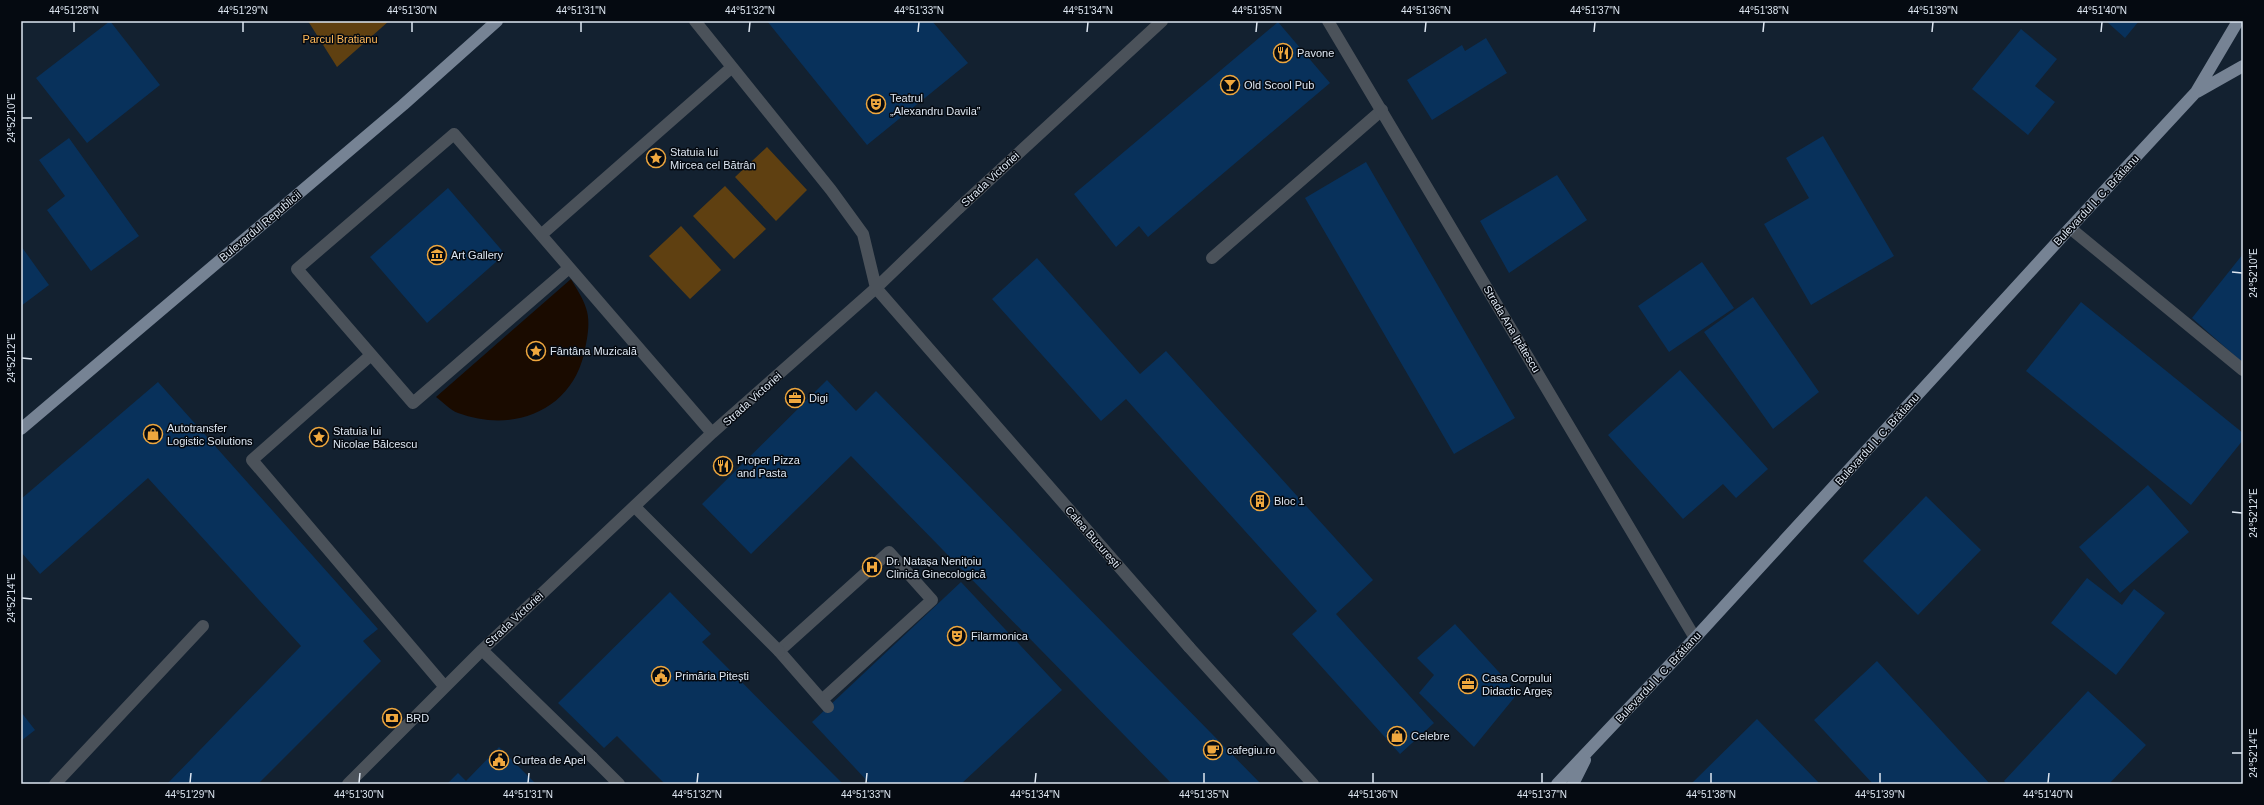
<svg xmlns="http://www.w3.org/2000/svg" width="2264" height="805" font-family="Helvetica,sans-serif">
<style>
.green{fill:#5f4011}
.water{fill:#1a0b00}
.building{fill:#08315b}
.lines{fill:none;stroke-linecap:round;stroke-linejoin:round}
.service{stroke:#4b525a;stroke-width:12}
.pedestrian{stroke:#4b525a;stroke-width:12}
.minor{stroke:#4b525a;stroke-width:12}
.primary{stroke:#768394;stroke-width:12}
.ticks{fill:none;stroke:#dde6f1;stroke-width:1.5}
.labels{text-anchor:middle;dominant-baseline:central;stroke-width:3;stroke-linejoin:round;paint-order:stroke}
.park-label{font-size:11px;fill:#ffb959;stroke:#050a11}
.poi-label{font-size:11px;fill:#dde6f1;stroke:#050a11;text-anchor:start}
.street-label{font-size:11px;fill:#dde6f1;stroke:#050a11}
.neatline{fill:none;stroke:#dde6f1;stroke-width:1.5}
.ticks-label{font-size:10px;text-anchor:middle;fill:#dde6f1}
</style>
<rect width="100%" height="100%" fill="#132130"/>
<!-- green -->
<path class="green" d="M308,21H389L337,67Z
M767,147L807,190L776,221L735,177Z
M725,186L766,229L734,259L693,216Z
M681,226L721,270L690,299L649,256Z"/>
<!-- water -->
<path class="water" d="M571,279C576,288 583,298 586,308C591,322 587,340 584,354C570,412 512,433 458,413C450,410 443,402 436,397Z"/>
<!-- building -->
<path class="building" d="M110,21L160,85L87,143L36,78Z
M767,21H932L968,63L867,145Z
M2106,21H2139L2125,38Z
M1278,22L1330,83L1148,237L1139,226L1116,247L1074,194Z
M2021,29L2057,59L2035,86L2055,102L2028,135L1972,89Z
M1486,38L1507,73L1432,120L1407,80L1462,45L1465,51Z
M1823,136L1894,256L1811,305L1764,224L1809,198L1786,158Z
M69,138L139,236L91,271L47,210L65,196L39,160Z
M1366,162L1515,418L1454,454L1305,198Z
M1557,175L1587,220L1509,273L1480,221Z
M448,188L505,254L427,323L370,257Z
M21,246L49,285L21,306Z
M2243,254V363L2192,318Z
M1037,258L1140,374L1166,351L1373,580L1336,614L1434,723L1400,754L1292,634L1317,611L1126,399L1101,421L992,299Z
M1702,262L1734,308L1669,352L1638,306Z
M1753,297L1819,392L1773,429L1704,332Z
M2081,302L2243,433V440L2191,505L2026,371Z
M1680,370L1768,469L1736,498L1723,484L1683,519L1608,435Z
M827,380L856,411L876,391L1261,784H1172L851,456L751,554L702,504Z
M158,382L378,629L363,641L381,661L258,784H167L301,646L148,478L40,574L21,552V499Z
M2148,485L2189,532L2120,593L2079,547Z
M1926,496L1981,550L1918,615L1863,561Z
M2087,578L2122,605L2134,589L2165,613L2116,675L2051,623Z
M961,582L1062,690L961,784H870L812,722Z
M670,592L711,634L702,642L843,784H665L617,736L604,748L558,703Z
M1455,624L1518,693L1474,747L1419,693L1434,675L1417,658Z
M1877,661L1990,784H1873L1814,720Z
M2088,691L2146,745L2109,784H2007L2004,781Z
M21,712L35,730L21,741Z
M1757,719L1820,784H1691Z
M499,747L536,784H447L458,773L466,781Z"/>
<g class="lines">
<!-- service -->
<path class="service" d="M959,208L1162,21
M2070,228L2243,370
M1212,258L1382,110
M1189,647L1313,784
M822,700L932,600L889,552L779,651L828,707
M592,757L619,784
M55,784L203,626"/>
<!-- pedestrian -->
<path class="pedestrian" d="M695,21L831,190L863,234L876,288L1189,647
M541,235L731,68
M569,268L413,403L297,269L454,134L712,433
M371,355L252,460L445,687
M635,507L779,651
M482,650L592,757
M348,784L482,650L712,433L876,288L959,208"/>
<!-- minor -->
<path class="minor" d="M1328,21L1695,638"/>
<!-- primary -->
<path class="primary" d="M2197,92L2243,66
M21,429L403,105L497,21
M1557,784L1695,638L2070,228L2196,92L2238,21
M1573,784L1585,760"/>
</g>
<!-- ticks -->
<path class="ticks" d="M74,32V22M243,32V22M412,32V22M581,32V22M749,32L750,22M918,32L919,22M1087,32L1088,22M1256,32L1257,22M1425,32L1426,22M1594,32L1595,22M1763,32L1764,22M1932,32L1933,22M2101,32L2102,22M22,118H32M2232,272L2242,273M22,358L32,359M2232,512L2242,513M22,598L32,599M2232,753H2242M190,783L191,773M359,783L360,773M528,783L529,773M697,783L698,773M866,783L867,773M1035,783L1036,773M1204,783V773M1373,783V773M1542,783V773M1711,783V773M1880,783V773M2048,783L2049,773"/>
<!-- icons -->
<defs>
<g id="restaurant-ring" transform="scale(1)"><circle r="9.5" fill="#050a11" stroke="#efa73e" stroke-width="1.5"/><path d="M-5-6h1v4h1v-4h1v4h1v-4h1v5L-1.5 .5V6h-2V.5L-5-1ZM5-6V6H3V1.5H1.5Q1.5-4 5-6Z" fill="#efa73e"/></g>
<g id="bar-ring" transform="scale(1)"><circle r="9.5" fill="#050a11" stroke="#efa73e" stroke-width="1.5"/><path d="M-6-5H6L.8 .8V4.5H3.5V6h-7V4.5H-.8V.8Z" fill="#efa73e"/></g>
<g id="theatre-ring" transform="scale(1)"><circle r="9.5" fill="#050a11" stroke="#efa73e" stroke-width="1.5"/><path d="M-5-5.5Q0-4 5-5.5V0Q5 5 0 6Q-5 5-5 0ZM-3.3-2.5H-1v1.5H-3.3ZM1-2.5H3.3v1.5H1ZM-2.8 1Q0 5.5 2.8 1Z" fill="#efa73e"/></g>
<g id="sight-ring" transform="scale(1)"><circle r="9.5" fill="#050a11" stroke="#efa73e" stroke-width="1.5"/><path d="M0-6L1.8-2.2L6-1.7L2.9 1.2L3.7 5.4L0 3.3L-3.7 5.4L-2.9 1.2L-6-1.7L-1.8-2.2Z" fill="#efa73e"/></g>
<g id="museum-ring" transform="scale(1)"><circle r="9.5" fill="#050a11" stroke="#efa73e" stroke-width="1.5"/><path d="M0-6L6-3V-2H-6V-3ZM-5-1h2V3h-2ZM-1-1h2V3h-2ZM3-1h2V3H3ZM-6 4H6V6H-6Z" fill="#efa73e"/></g>
<g id="office-ring" transform="scale(1)"><circle r="9.5" fill="#050a11" stroke="#efa73e" stroke-width="1.5"/><path d="M-6-3h4V-5.5h4V-3h4V5H-6ZM-1-4.5V-3h2v-1.5ZM-6 0V1H6V0Z" fill="#efa73e"/></g>
<g id="shop-ring" transform="scale(1)"><circle r="9.5" fill="#050a11" stroke="#efa73e" stroke-width="1.5"/><path d="M-5-2.5h2.3a2.7 3.5 0 0 1 5.4 0H5L5.5 6h-11ZM-1.5-2.5h3a1.5 2.3 0 0 0-3 0Z" fill="#efa73e"/></g>
<g id="building-ring" transform="scale(1)"><circle r="9.5" fill="#050a11" stroke="#efa73e" stroke-width="1.5"/><path d="M-4-6H4V6H1V3H-1V6H-4ZM-2.5-4.3h1.7v1.8h-1.7ZM.8-4.3h1.7v1.8H.8ZM-2.5-1h1.7V.8h-1.7ZM.8-1h1.7V.8H.8Z" fill="#efa73e"/></g>
<g id="hospital-ring" transform="scale(1)"><circle r="9.5" fill="#050a11" stroke="#efa73e" stroke-width="1.5"/><path d="M-5-5h3v3.5h4V-5h3V5h-3V1.5h-4V5h-3Z" fill="#efa73e"/></g>
<g id="civic-ring" transform="scale(1)"><circle r="9.5" fill="#050a11" stroke="#efa73e" stroke-width="1.5"/><path d="M-.6-6.5H3V-4.5H.6V-3L4-1V1h2V6H-6V1h2V-1L-.6-3ZM-1.2 2.5V6h2.4V2.5Z" fill="#efa73e"/></g>
<g id="bank-ring" transform="scale(1)"><circle r="9.5" fill="#050a11" stroke="#efa73e" stroke-width="1.5"/><path d="M-6-4H6V4H-6ZM0-2.3a2.3 2.3 0 1 0 0 4.6a2.3 2.3 0 1 0 0-4.6Z" fill="#efa73e"/></g>
<g id="cafe-ring" transform="scale(1)"><circle r="9.5" fill="#050a11" stroke="#efa73e" stroke-width="1.5"/><path d="M-5.5-4.5H6V0H3Q3 3.5 0 3.5H-2.5Q-5.5 3.5-5.5 0ZM3-3.2v2h1.7v-2ZM-6 4.5H4V6H-6Z" fill="#efa73e"/></g>
</defs>
<g fill-rule="evenodd">
<use href="#restaurant-ring" x="1283" y="53"/>
<use href="#bar-ring" x="1230" y="85"/>
<use href="#theatre-ring" x="876" y="104"/>
<use href="#sight-ring" x="656" y="158"/>
<use href="#museum-ring" x="437" y="255"/>
<use href="#sight-ring" x="536" y="351"/>
<use href="#office-ring" x="795" y="398"/>
<use href="#shop-ring" x="153" y="434"/>
<use href="#sight-ring" x="319" y="437"/>
<use href="#restaurant-ring" x="723" y="466"/>
<use href="#building-ring" x="1260" y="501"/>
<use href="#hospital-ring" x="872" y="567"/>
<use href="#theatre-ring" x="957" y="636"/>
<use href="#civic-ring" x="661" y="676"/>
<use href="#office-ring" x="1468" y="684"/>
<use href="#bank-ring" x="392" y="718"/>
<use href="#shop-ring" x="1397" y="736"/>
<use href="#cafe-ring" x="1213" y="750"/>
<use href="#civic-ring" x="499" y="760"/>
</g>
<g class="labels">
<!-- park labels -->
<g class="park-label">
<text x="340" y="39">Parcul Bratianu</text>
</g>
<!-- poi labels -->
<g class="poi-label">
<text x="1297" y="53">Pavone</text>
<text x="1244" y="85">Old Scool Pub</text>
<text x="890" y="98">Teatrul<tspan x="890" dy="13">„Alexandru Davila”</tspan></text>
<text x="670" y="152">Statuia lui<tspan x="670" dy="13">Mircea cel Bătrân</tspan></text>
<text x="451" y="255">Art Gallery</text>
<text x="550" y="351">Fântâna Muzicală</text>
<text x="809" y="398">Digi</text>
<text x="167" y="428">Autotransfer<tspan x="167" dy="13">Logistic Solutions</tspan></text>
<text x="333" y="431">Statuia lui<tspan x="333" dy="13">Nicolae Bălcescu</tspan></text>
<text x="737" y="460">Proper Pizza<tspan x="737" dy="13">and Pasta</tspan></text>
<text x="1274" y="501">Bloc 1</text>
<text x="886" y="561">Dr. Natașa Nenițoiu<tspan x="886" dy="13">Clinică Ginecologică</tspan></text>
<text x="971" y="636">Filarmonica</text>
<text x="675" y="676">Primăria Pitești</text>
<text x="1482" y="678">Casa Corpului<tspan x="1482" dy="13">Didactic Argeș</tspan></text>
<text x="406" y="718">BRD</text>
<text x="1411" y="736">Celebre</text>
<text x="1227" y="750">cafegiu.ro</text>
<text x="513" y="760">Curtea de Apel</text>
</g>
<!-- street labels -->
<g class="street-label">
<text transform="translate(990 179) rotate(-43)">Strada Victoriei</text>
<text transform="translate(2096 200) rotate(-47)">Bulevardul I. C. Brătianu</text>
<text transform="translate(260 226) rotate(-40)">Bulevardul Republicii</text>
<text transform="translate(1512 329) rotate(59)">Strada Ana Ipătescu</text>
<text transform="translate(752 399) rotate(-42)">Strada Victoriei</text>
<text transform="translate(1877 439) rotate(-48)">Bulevardul I. C. Brătianu</text>
<text transform="translate(1093 537) rotate(49)">Calea București</text>
<text transform="translate(514 619) rotate(-43)">Strada Victoriei</text>
<text transform="translate(1658 677) rotate(-47)">Bulevardul I. C. Brătianu</text>
</g>
</g>
<!-- border -->
<rect width="2264" height="805" fill="none" stroke="#050a11" stroke-width="44"/>
<rect x="22" y="22" width="2220" height="761" class="neatline"/>
<g class="ticks-label">
<text x="74" y="14">44°51'28"N</text>
<text x="243" y="14">44°51'29"N</text>
<text x="412" y="14">44°51'30"N</text>
<text x="581" y="14">44°51'31"N</text>
<text x="750" y="14">44°51'32"N</text>
<text x="919" y="14">44°51'33"N</text>
<text x="1088" y="14">44°51'34"N</text>
<text x="1257" y="14">44°51'35"N</text>
<text x="1426" y="14">44°51'36"N</text>
<text x="1595" y="14">44°51'37"N</text>
<text x="1764" y="14">44°51'38"N</text>
<text x="1933" y="14">44°51'39"N</text>
<text x="2102" y="14">44°51'40"N</text>
<text transform="translate(11 118) rotate(-90)" y="4">24°52'10"E</text>
<text transform="translate(2253 273) rotate(-90)" y="4">24°52'10"E</text>
<text transform="translate(11 358) rotate(-90)" y="4">24°52'12"E</text>
<text transform="translate(2253 513) rotate(-90)" y="4">24°52'12"E</text>
<text transform="translate(11 598) rotate(-90)" y="4">24°52'14"E</text>
<text transform="translate(2253 753) rotate(-90)" y="4">24°52'14"E</text>
<text x="190" y="798">44°51'29"N</text>
<text x="359" y="798">44°51'30"N</text>
<text x="528" y="798">44°51'31"N</text>
<text x="697" y="798">44°51'32"N</text>
<text x="866" y="798">44°51'33"N</text>
<text x="1035" y="798">44°51'34"N</text>
<text x="1204" y="798">44°51'35"N</text>
<text x="1373" y="798">44°51'36"N</text>
<text x="1542" y="798">44°51'37"N</text>
<text x="1711" y="798">44°51'38"N</text>
<text x="1880" y="798">44°51'39"N</text>
<text x="2048" y="798">44°51'40"N</text>
</g>
</svg>
